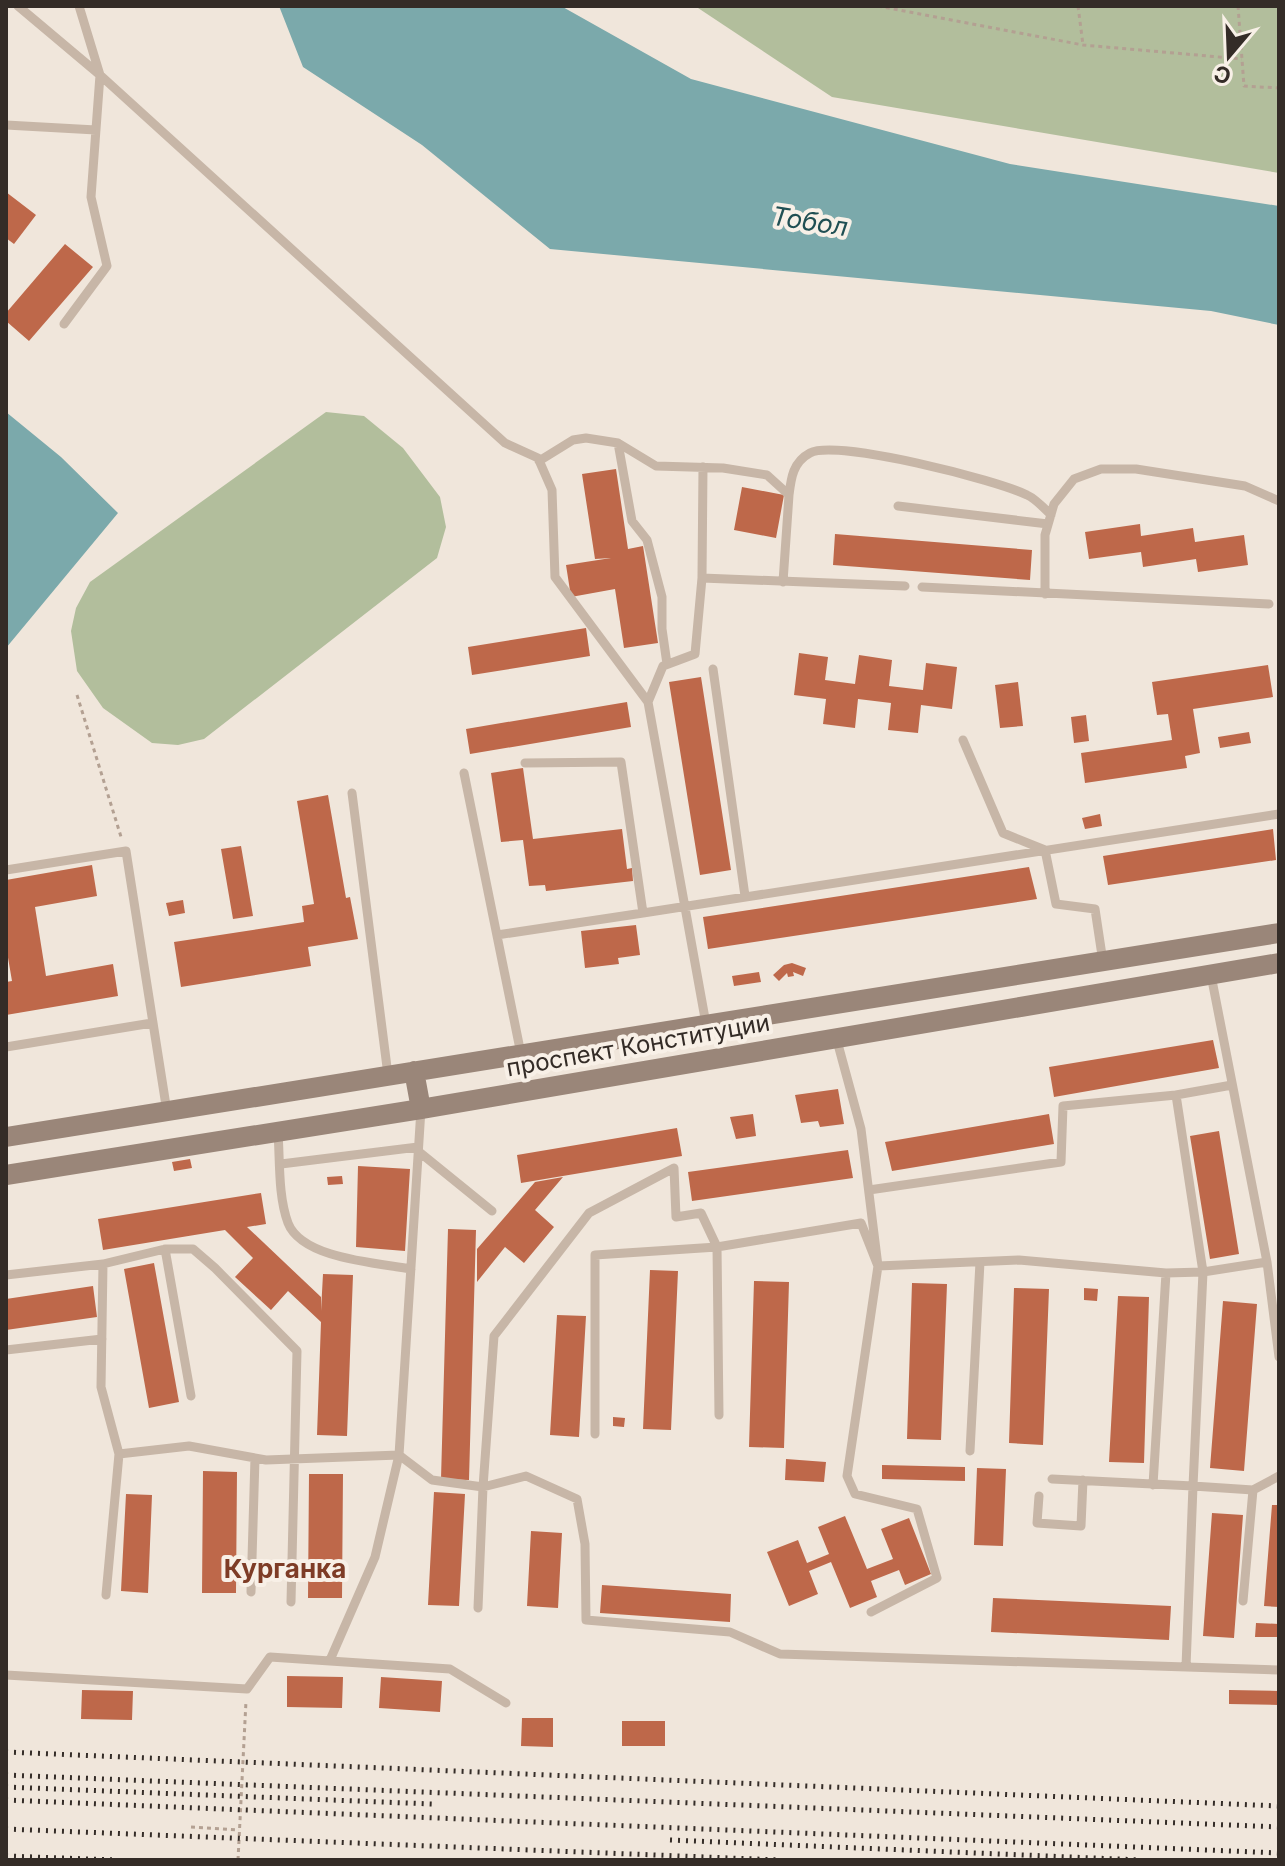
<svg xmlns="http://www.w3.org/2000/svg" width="1285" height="1866" font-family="Inter,sans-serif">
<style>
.green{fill:#b2be9c}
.water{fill:#7ba9ab}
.building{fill:#be684a}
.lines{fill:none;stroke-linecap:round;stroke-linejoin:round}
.path{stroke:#b3a092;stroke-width:3;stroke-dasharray:4 4;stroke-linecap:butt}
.lane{stroke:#c7b6a7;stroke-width:9}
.secondary{stroke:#9a8679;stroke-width:20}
.rail{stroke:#342c27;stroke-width:5;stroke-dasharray:2 6;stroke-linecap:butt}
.labels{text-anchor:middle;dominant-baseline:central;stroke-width:8;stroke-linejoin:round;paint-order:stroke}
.street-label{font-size:24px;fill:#342c27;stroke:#f8f0e7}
.water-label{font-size:26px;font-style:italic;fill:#204f53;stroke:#f8f0e7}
.neighbourhood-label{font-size:26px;font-weight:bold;fill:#7e3c26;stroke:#f8f0e7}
</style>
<rect width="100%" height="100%" fill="#f0e6db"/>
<!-- green -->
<path class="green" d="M695,6H1279V173L832,97Z
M326,412L364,416L403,448L440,497L446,527L437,558L204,739L178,745L152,743L103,708L77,671L71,631L76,608L90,582Z"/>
<!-- water -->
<path class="water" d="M279,6H561L691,79L1010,164L1279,206V325L1211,311L550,249L422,145L303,67Z
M6,412L61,457L118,513L6,648Z"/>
<!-- building -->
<path class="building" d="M6,192L36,215L14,244L6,238Z
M65,244L93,267L29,341L6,321V313Z
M616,469L628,549L643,546L658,643L624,648L615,589L571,597L566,565L611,558L595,559L582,474Z
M742,487L784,495L776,538L734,530Z
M1140,524L1141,536L1193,528L1195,542L1244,535L1248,565L1198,572L1196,559L1143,567L1141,552L1089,559L1085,532Z
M835,534L1032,550L1030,580L833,565Z
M586,628L590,656L472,675L468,647Z
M799,653L828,657L825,680L855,684L859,655L892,660L889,686L923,690L926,663L957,667L952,709L921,705L918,733L888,730L891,703L858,699L855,728L823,724L826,699L794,695Z
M1268,665L1273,697L1193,709L1200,753L1185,756L1187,768L1085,783L1081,753L1172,740L1168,714L1157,715L1152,682Z
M701,677L731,870L700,875L669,682Z
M1018,682L1023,726L1000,728L995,685Z
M627,702L631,727L470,754L466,729Z
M1086,715L1089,741L1074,743L1071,717Z
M1249,732L1251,743L1220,748L1218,737Z
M523,768L533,839L622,829L627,869L632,868L633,881L546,891L545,885L529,886L523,840L501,842L491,773Z
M328,795L346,898L350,897L358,939L308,947L311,966L181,987L174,942L304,922L302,906L314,904L297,801Z
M1100,814L1102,826L1085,829L1082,818Z
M1273,829L1276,860L1108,885L1103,856Z
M241,846L253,916L233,919L221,849Z
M92,865L97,896L35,907L46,976L113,964L118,996L6,1015V982L12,981L6,946V880Z
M1029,867L1037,899L708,949L703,917Z
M183,900L185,913L169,916L166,903Z
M636,925L640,955L618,958L619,964L585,968L581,931Z
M792,963L806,968L803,976L793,972L794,976L788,977L787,973L779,981L773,975L784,965Z
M759,972L761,982L734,986L732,976Z
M1213,1040L1219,1068L1054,1097L1049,1067Z
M838,1089L844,1124L820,1127L818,1121L801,1123L795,1095Z
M753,1114L756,1136L736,1139L730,1117Z
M1049,1114L1054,1144L892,1171L885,1142Z
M677,1128L682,1156L521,1183L517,1155Z
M1219,1131L1239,1254L1210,1259L1190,1136Z
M848,1150L853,1178L692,1201L688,1172Z
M190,1159L192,1168L174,1171L172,1162Z
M358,1166L410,1169L405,1251L356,1247Z
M342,1176L343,1184L328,1185L327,1177Z
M563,1177L535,1210L554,1227L524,1263L505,1247L477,1282V1249L535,1182Z
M261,1193L266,1224L247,1227L321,1297V1311L323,1274L353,1275L347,1436L317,1435L321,1322L288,1291L271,1310L235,1277L253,1258L225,1230L103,1250L98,1219Z
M448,1229L476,1230L469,1480L441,1479Z
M154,1263L179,1402L149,1408L124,1269Z
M650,1270L678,1271L671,1430L643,1429Z
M754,1281L789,1282L784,1448L749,1447Z
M912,1283L947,1284L941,1440L907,1439Z
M93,1286L97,1317L6,1330V1299Z
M1014,1288L1049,1289L1043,1445L1009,1443Z
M1084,1288L1098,1289L1097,1301L1084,1300Z
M1118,1296L1149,1297L1144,1463L1109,1462Z
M1223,1301L1257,1304L1244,1471L1210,1468Z
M557,1315L586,1316L579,1437L550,1435Z
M613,1417L625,1418L624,1427L613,1426Z
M786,1459L826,1462L824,1482L785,1480Z
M882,1465L965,1467V1481L882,1479Z
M977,1468L1006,1469L1003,1546L974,1545Z
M203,1471L237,1472L236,1593H202Z
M309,1474H343L342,1598H308Z
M434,1492L465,1494L459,1606L428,1605Z
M126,1494L152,1495L148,1593L121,1591Z
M1272,1505H1279V1607L1264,1606Z
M1212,1513L1243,1515L1234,1638L1203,1636Z
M845,1516L867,1569L893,1559L881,1529L909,1518L931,1574L905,1585L899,1570L871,1581L877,1597L850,1608L831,1562L809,1571L818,1594L789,1606L767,1552L798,1540L807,1563L829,1554L818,1527Z
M531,1531L562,1533L558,1608L527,1606Z
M602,1585L731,1594L730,1622L600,1613Z
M993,1598L1171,1606L1169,1640L991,1632Z
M1256,1623L1279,1624V1637H1255Z
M287,1676L343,1677L342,1708L287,1707Z
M381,1677L442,1681L440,1712L379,1708Z
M82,1690L133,1691L132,1720L81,1719Z
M1229,1690L1279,1691V1705L1229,1704Z
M522,1718H553V1747L521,1746Z
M622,1721H665V1746H622Z"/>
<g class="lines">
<!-- path -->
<path class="path" d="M878,6L1083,45L1242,59
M1078,6L1083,45
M1238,6L1244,86L1279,88
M77,695L122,840
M191,1827L239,1830
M238,1860L246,1701"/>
<!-- lane -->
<path class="lane" d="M18,6L100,75L91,197L107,266L64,324
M79,6L100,75L505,443L538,458L552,490L555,577L648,702L706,1024
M6,125L96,130
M618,443L632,521L647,540L662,597V629L667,664
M539,461L573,440L586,438L618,443L656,466L723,468L767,475L789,495L783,582
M789,495C791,478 793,462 810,453C837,439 997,480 1027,495C1036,499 1044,508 1051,515
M898,506L1048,524
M702,578L703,467
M922,587L1269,604
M1045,594V535L1054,504L1074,479L1101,469H1136L1245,486L1279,501
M713,669L745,896
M648,702L663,666L695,654L702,578L905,586
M963,740L1003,833L1045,850L1056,904L1095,909L1103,962
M525,763L621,762L643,913L1279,814
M464,773L521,1054
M352,793L388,1075
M6,870L126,851L167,1112
M497,935L643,913
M1211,975L1267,1262L1279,1357
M836,1037L861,1129L878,1266L1019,1260L1166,1273L1203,1272L1267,1262
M6,1047L152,1023
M1232,1085L1176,1095L1203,1272L1193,1486L1253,1490L1279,1476
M278,1132C280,1161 278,1196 288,1223C302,1259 378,1263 411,1269
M418,1151L492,1211
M281,1164L418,1147
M869,1190L1061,1162L1063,1106L1176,1095
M165,1249H193L215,1268L297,1351L291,1602
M103,1264L165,1249L191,1396
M6,1275L103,1264L101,1387L119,1454L106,1595
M6,1350L102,1339
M719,1415L717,1247L861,1223L878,1266L847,1476L855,1494L917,1509L937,1578L871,1612
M970,1451L980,1262
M119,1454L189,1446L266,1460L399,1455L432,1480L483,1487L526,1476L577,1499L585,1544L586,1620L730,1632L780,1654L1279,1670
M1052,1479L1193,1486L1186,1667
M1153,1485L1166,1273
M1039,1496L1037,1523L1081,1526L1083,1480
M251,1592L255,1458
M1243,1601L1253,1490
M478,1608L483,1487L494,1336L589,1213L674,1168L676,1217L701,1213L717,1247L595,1255V1434
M330,1660L375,1557L399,1455L421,1109
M6,1675L247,1689L270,1657L450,1669L506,1703"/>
<!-- secondary -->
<path class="secondary" d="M414,1071L421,1109
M6,1137L1279,933
M6,1175L421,1109L1279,963"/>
<!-- rail -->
<path class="rail" d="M6,1752L1279,1806
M6,1775L1279,1827
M6,1787L432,1804
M6,1800L1279,1853
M6,1829L780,1860
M670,1840L1141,1860
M6,1856L116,1860"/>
</g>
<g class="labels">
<!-- street labels -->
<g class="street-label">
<text transform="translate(638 1045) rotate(-10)">проспект Конституции</text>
</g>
<!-- water labels -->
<g class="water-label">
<text transform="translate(810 221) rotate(9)">Тобол</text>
</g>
<!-- neighbourhood labels -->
<g class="neighbourhood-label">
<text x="285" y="1568">Курганка</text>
</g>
</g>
<!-- border -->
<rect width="1285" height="1866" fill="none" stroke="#342c27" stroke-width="16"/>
<!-- north arrow -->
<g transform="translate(1229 56) rotate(199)" stroke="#f8f0e7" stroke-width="6" paint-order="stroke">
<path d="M0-6L14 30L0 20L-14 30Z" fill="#342c27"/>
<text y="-12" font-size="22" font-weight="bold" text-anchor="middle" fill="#342c27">С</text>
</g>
</svg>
